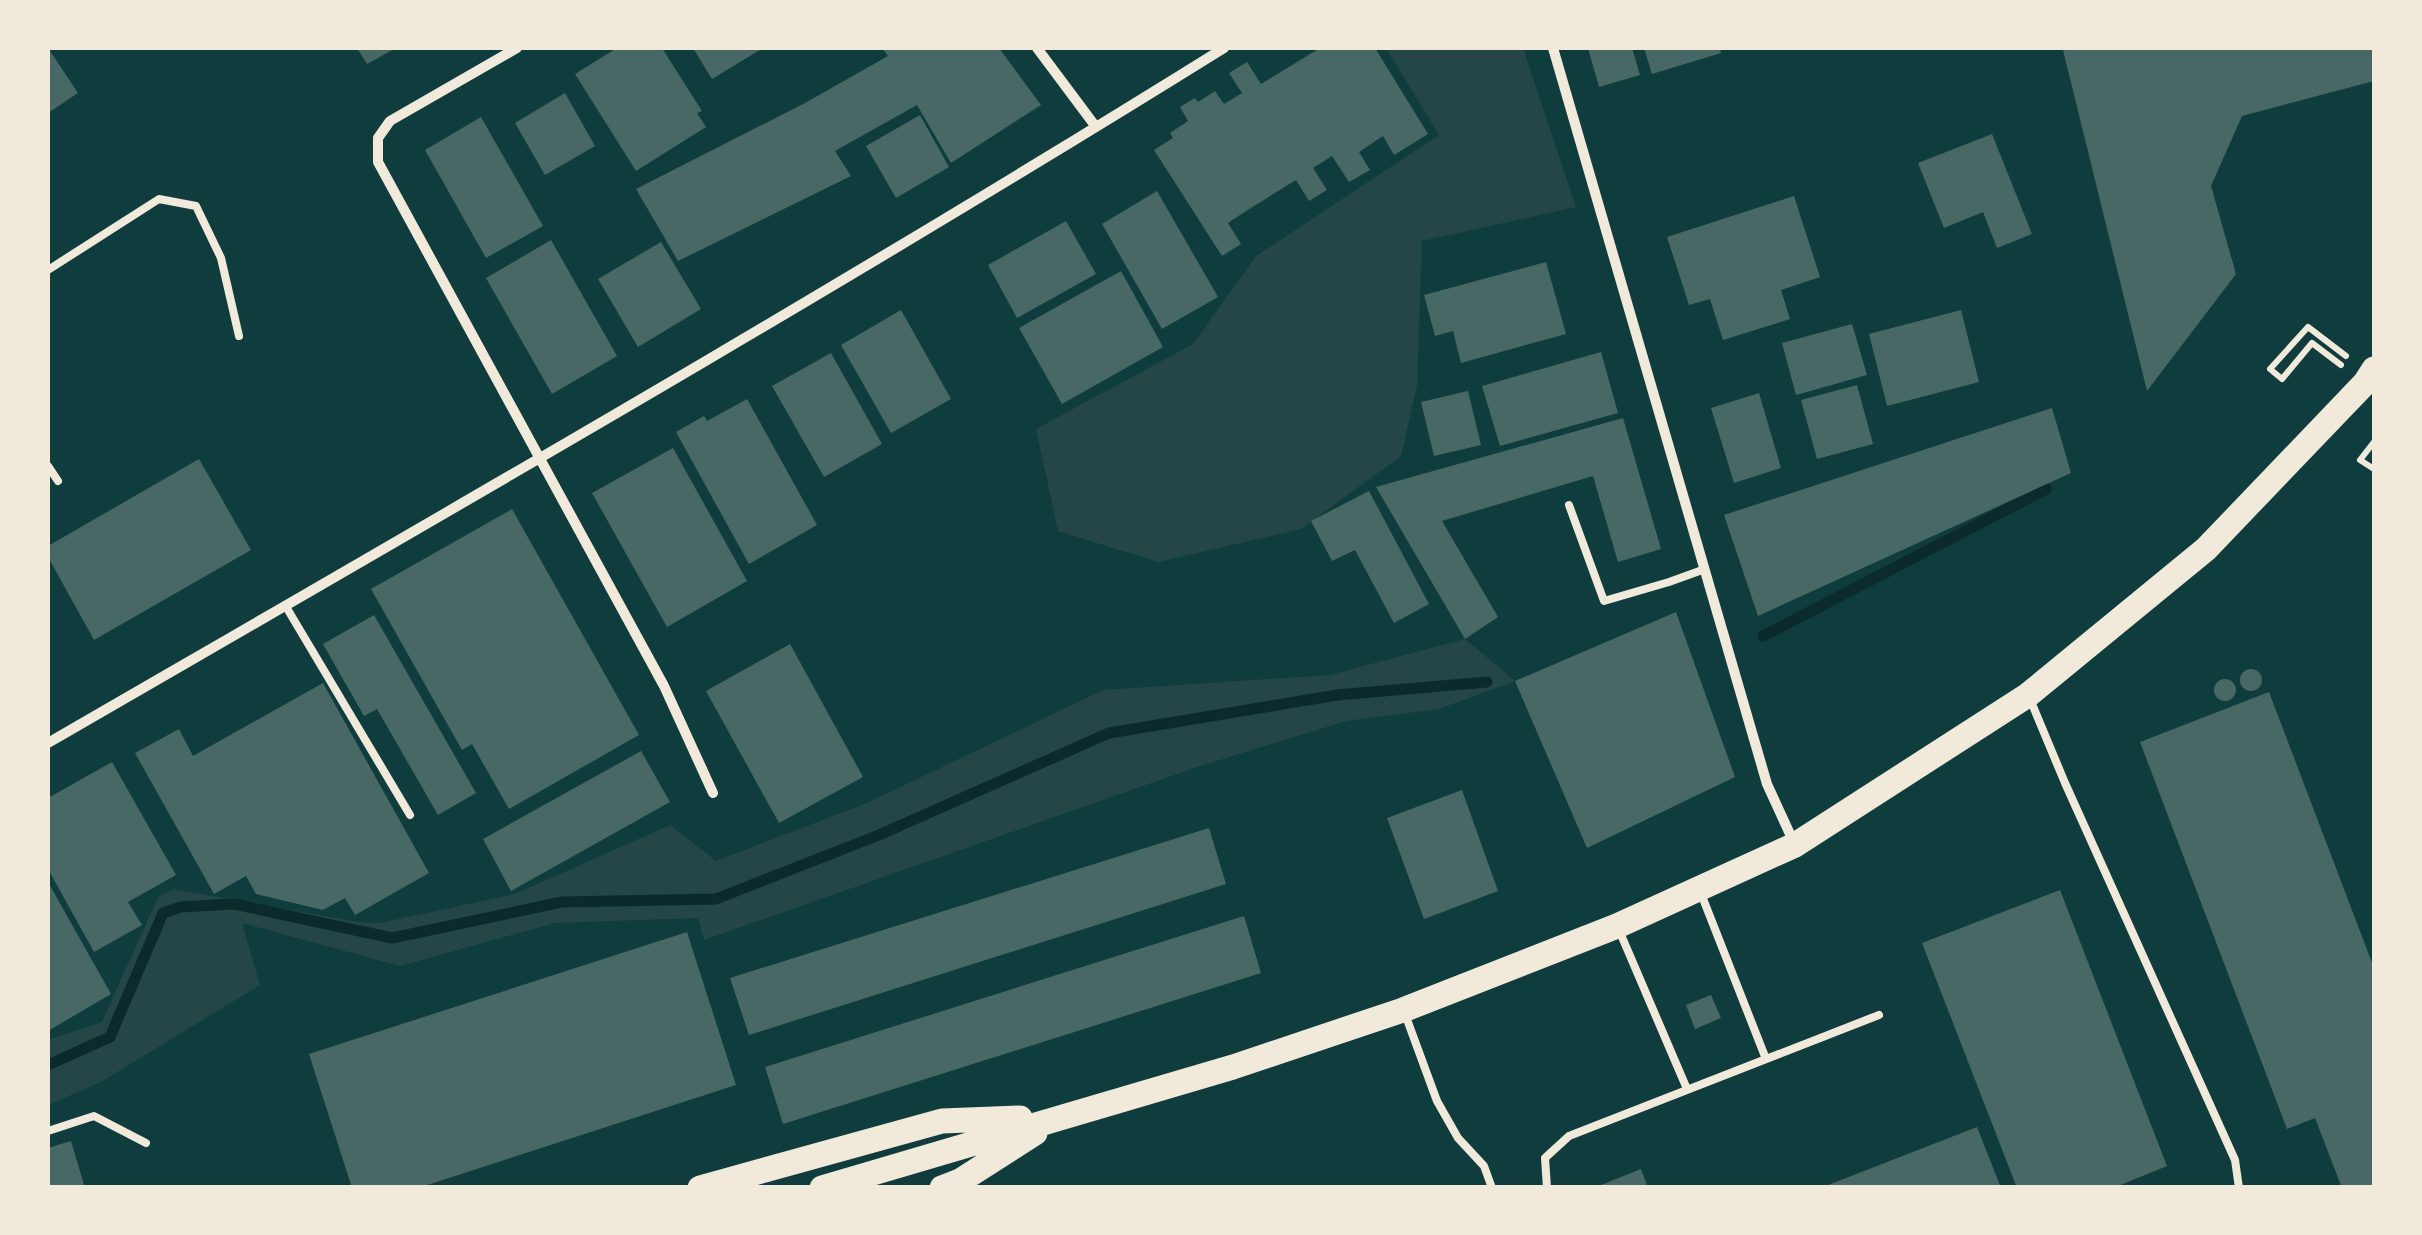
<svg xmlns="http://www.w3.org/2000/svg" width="2422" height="1235" font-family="Barlow,sans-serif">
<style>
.green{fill:#244646}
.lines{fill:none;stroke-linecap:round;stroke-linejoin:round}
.stream{stroke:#0a2a2b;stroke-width:11}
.building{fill:#486865}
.path{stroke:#f1e9da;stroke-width:6}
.service{stroke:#f1e9da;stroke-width:8}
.minor{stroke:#f1e9da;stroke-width:10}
.primary{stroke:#f1e9da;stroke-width:25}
</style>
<rect width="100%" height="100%" fill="#0f3d3e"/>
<!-- green -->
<path class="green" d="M1386,48H1523L1576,207L1422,241L1417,385L1401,456L1301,529L1158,562L1058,531L1036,429L1193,344L1256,256L1439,135Z
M1465,639L1515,681L1439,709L1346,721L1200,766L704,940L698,918L555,923L400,966L242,923L260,985L101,1082L48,1105V1040L102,1022L158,897L173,889L358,922L380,923L515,894L670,825L716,861L867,803L1103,690L1330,675Z"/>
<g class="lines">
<!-- stream -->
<path class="stream" d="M1763,636L2046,489
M48,1065L110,1037L163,913L181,907L234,904L392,938L562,902L716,899L879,835L1109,733L1337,695L1487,682"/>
</g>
<!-- building -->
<path class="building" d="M48,48L78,93L48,113Z
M357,48H396L367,64Z
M617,48H662L702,111L697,113L706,127L636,171L575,74Z
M693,48H763L712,79Z
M882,48H999L1041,105L951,163L917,105L835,151L851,176L678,261L636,189L805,103L888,56Z
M1320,48H1375L1428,134L1394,155L1383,136L1359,152L1370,170L1349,182L1332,156L1313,168L1327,190L1309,201L1296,180L1246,211L1228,223L1241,244L1222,256L1154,150L1173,138L1170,133L1188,121L1180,107L1195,98L1198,102L1215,91L1224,104L1242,93L1229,73L1247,62L1261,84Z
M1588,48H1632L1640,75L1599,87Z
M1644,48H1720L1721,53L1652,74Z
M2075,48H2374V81L2242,116L2211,186L2236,274L2147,391L2063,50Z
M565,93L595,146L545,175L515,123Z
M920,115L949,167L896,198L866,146Z
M481,117L543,226L486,258L425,150Z
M1992,134L2032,234L1997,248L1983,212L1944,228L1918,163Z
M1157,191L1218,297L1162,329L1102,224Z
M1794,196L1820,277L1781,290L1790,319L1723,340L1710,299L1689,305L1667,237Z
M1066,221L1096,274L1017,318L988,265Z
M551,240L617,356L552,394L486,278Z
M661,242L701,309L638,347L598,279Z
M1546,262L1566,334L1461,363L1453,331L1435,336L1424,295Z
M1121,271L1163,347L1062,404L1019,328Z
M901,310L951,399L891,433L841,345Z
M1961,310L1979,382L1887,406L1869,334Z
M1852,324L1867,375L1796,395L1782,343Z
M1601,352L1618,413L1500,446L1482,386Z
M831,353L882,444L824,477L772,386Z
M1857,385L1873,444L1817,459L1801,400Z
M1468,391L1481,445L1434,456L1421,402Z
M1759,393L1781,468L1734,483L1711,408Z
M747,399L817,525L749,564L676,432L704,416L707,421Z
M2052,408L2071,473L1758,616L1724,515Z
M1623,418L1661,549L1618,562L1593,476L1442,521L1498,617L1465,639L1376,487Z
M673,448L747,581L667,627L592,493Z
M199,459L251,550L94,640L48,557V546Z
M1369,491L1429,604L1394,623L1355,550L1332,561L1311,521Z
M512,509L639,735L509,809L472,744L462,750L371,589Z
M1676,612L1735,777L1587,848L1515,681Z
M374,615L476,793L438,815L377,709L364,716L323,644Z
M790,644L863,777L779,823L706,691Z
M2240 680a11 11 0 1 1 22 0a11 11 0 1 1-22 0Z
M2214 690a11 11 0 1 1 22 0a11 11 0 1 1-22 0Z
M323,683L429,873L355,915L345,898L323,910L256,894L246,876L214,894L135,753L179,729L193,756Z
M2269,692L2374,968V1188H2342L2315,1118L2287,1129L2140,742Z
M641,751L670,802L511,891L483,839Z
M112,762L176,875L128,902L142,925L94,952L48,869V798Z
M1462,790L1498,891L1424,919L1387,818Z
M1209,828L1226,884L749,1035L730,978Z
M48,882L111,994L48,1031Z
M2060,890L2167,1166L2113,1188H2017L1922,943Z
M1244,916L1261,973L783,1124L765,1067Z
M687,932L736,1085L418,1188H352L309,1054Z
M1711,995L1721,1018L1695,1029L1686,1005Z
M1977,1127L2001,1188H1823V1187Z
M71,1141L85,1188H48V1148Z
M1641,1169L1648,1188H1596V1187Z"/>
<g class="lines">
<!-- path -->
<path class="path" d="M2341,365L2312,343L2282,379L2270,369L2308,327L2346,356
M2374,442L2360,460L2374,469"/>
<!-- service -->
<path class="service" d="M48,270L159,199L196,206L221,258L239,336
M48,466L58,481
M1569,505L1604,601L1669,582L1705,569
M285,605L410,815
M2030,699L2065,783L2235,1160L2239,1188
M1700,891L1766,1059
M1619,930L1687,1089
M1405,1014L1437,1101L1458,1138L1484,1166L1492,1188
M48,1131L94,1116L146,1143
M1547,1188L1545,1158L1569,1136L1879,1015"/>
<!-- minor -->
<path class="minor" d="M517,48L390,121L378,138V162L664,686L713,793
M1037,48L1096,127
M1553,48L1767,784L1795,845
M48,743C442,515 837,289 1224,48"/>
<!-- primary -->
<path class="primary" d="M700,1188L942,1121L1020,1118
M822,1188L1233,1067L1403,1010L1617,926L1795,845L2028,695L2206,549L2365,383L2374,369
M942,1188L960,1181L1035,1133"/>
</g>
<!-- border -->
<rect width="2422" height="1235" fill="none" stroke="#f1e9da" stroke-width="100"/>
</svg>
